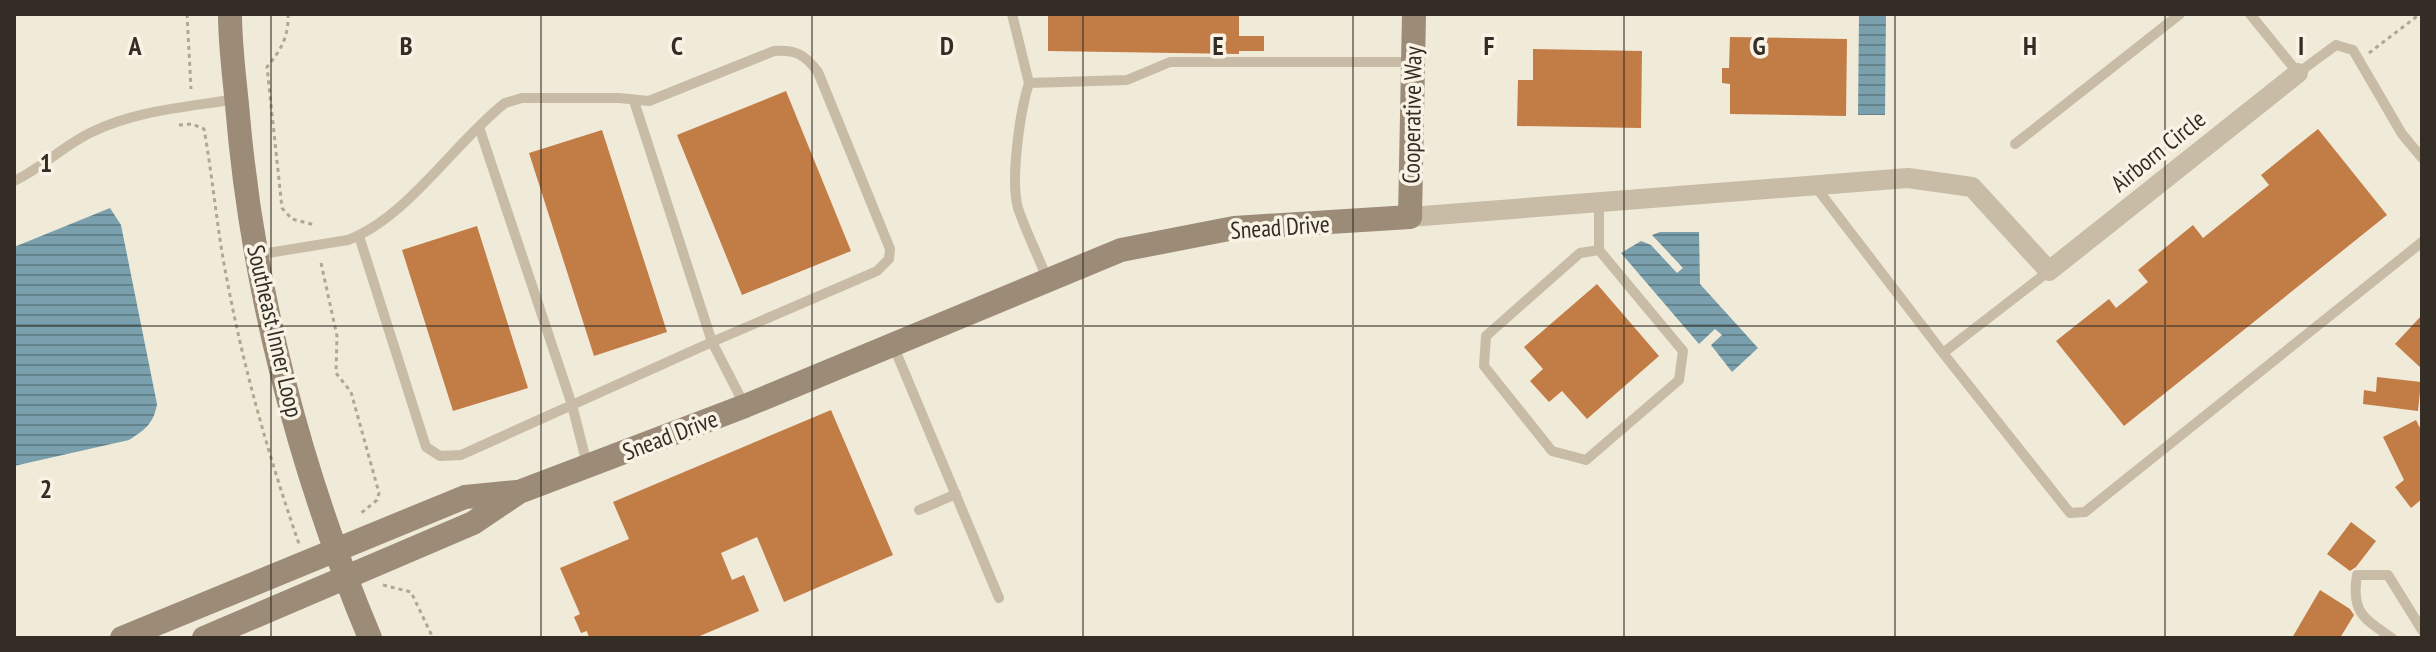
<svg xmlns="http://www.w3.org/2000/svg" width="2436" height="652" font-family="'PT Sans Narrow',sans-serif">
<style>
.water{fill:url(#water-rules)}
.building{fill:#c27c46}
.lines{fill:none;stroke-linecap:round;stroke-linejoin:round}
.path{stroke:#b3a690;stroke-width:3;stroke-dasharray:4 4;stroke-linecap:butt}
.lane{stroke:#c8bca6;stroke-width:10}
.street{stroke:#c8bca6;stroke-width:20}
.secondary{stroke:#9b8b77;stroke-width:24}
.grid{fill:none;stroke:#342d26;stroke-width:2;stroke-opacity:0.55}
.labels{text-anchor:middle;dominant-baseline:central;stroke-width:7;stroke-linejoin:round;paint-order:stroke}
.street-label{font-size:24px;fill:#342d26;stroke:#f8f3e5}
.grid-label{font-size:26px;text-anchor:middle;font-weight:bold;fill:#342d26;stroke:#f8f3e5;stroke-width:7;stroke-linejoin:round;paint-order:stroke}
</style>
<defs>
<pattern id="water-rules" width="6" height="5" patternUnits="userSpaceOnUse" patternTransform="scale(2)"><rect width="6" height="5" fill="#79a0ac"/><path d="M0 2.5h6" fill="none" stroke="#64838c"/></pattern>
</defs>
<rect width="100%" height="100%" fill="#f0ead9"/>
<!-- water -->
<path class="water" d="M1859,14H1886L1885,115H1858Z
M110,208L121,225L157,404C154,423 145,430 129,440L14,466V247Z
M1660,232H1699L1700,284L1758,348L1732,372L1711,345L1722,335L1715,329L1699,344L1621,253L1641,241L1651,245L1677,273L1683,268L1652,235Z"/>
<!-- building -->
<path class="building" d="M1048,14H1239V36H1264V51H1239V54L1048,51Z
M1730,37L1847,39L1846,116L1730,114V84L1722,83V68H1729Z
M1533,49L1642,51L1641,128L1517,126L1518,80H1533Z
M786,91L851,251L742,295L677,135Z
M2318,129L2387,215L2124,426L2056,341L2109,299L2116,308L2148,282L2138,270L2193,225L2203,238L2269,185L2261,175Z
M602,130L667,332L594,356L529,153Z
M477,226L528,388L453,411L402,250Z
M1597,284L1659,356L1587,419L1562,391L1549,402L1530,381L1543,369L1524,347Z
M2422,315V369L2395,344Z
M2377,377L2421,382L2418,411L2363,404L2364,390L2376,392Z
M831,410L893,555L784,602L757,537L721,553L732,580L744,575L759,611L695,638H589L587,631L581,633L574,617L580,614L560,568L629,539L613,502Z
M2416,420L2422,432V499L2411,508L2395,487L2404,480L2383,437Z
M2351,522L2376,541L2356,567L2350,571L2327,554Z
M2320,590L2350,609L2354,615L2340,638H2292Z"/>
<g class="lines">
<!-- path -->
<path class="path" d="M187,14L191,89
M288,14C289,36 281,50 267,67L282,208L292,219L315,225
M2369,53L2420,14
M179,125L192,124L204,129C213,179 217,230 227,280C244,370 269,457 299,544
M321,263L337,336L336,373L351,392L379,493L377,500L360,514
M383,585L411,592L433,638"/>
<!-- lane -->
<path class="lane" d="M1012,14L1029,83
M2250,14L2298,73L2336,45L2353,50L2402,134L2422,158
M479,127L572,405L587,464
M2015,144L2180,14
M14,181C42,168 64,145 92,132C136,110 189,107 236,99
M1815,186L1943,353L2049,271
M1599,202V250L1580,253L1486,336L1484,366L1552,451L1586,460L1679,380L1683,351L1599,250
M359,236L426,447L440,456L461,455L712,342L634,101
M256,255L348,240C408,217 454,143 505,103L522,98H619L649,101L774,51C796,49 805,55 818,72L890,249L889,259L877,271L712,342L745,406
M1047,279C1038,255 1026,232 1018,208C1010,181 1020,111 1029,83L1127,80L1170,62H1411
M893,345L999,598
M1943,353L2070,513L2085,512L2422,242
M919,510L956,494
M2392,638C2363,618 2351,612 2357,575H2388L2422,630"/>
<!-- street -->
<path class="street" d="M1410,217L1908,178L1972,187L2049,271L2298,73"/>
<!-- secondary -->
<path class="secondary" d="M230,14C230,44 234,74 237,105C252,287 299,469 370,638
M122,638L465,497L517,492
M204,638L473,523L519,492L745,406L1121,250L1234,228L1410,217L1414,14"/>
</g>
<!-- grid -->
<path class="grid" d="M271,14V638M541,14V638M812,14V638M1083,14V638M1353,14V638M1624,14V638M1895,14V638M2165,14V638M14,326H2422"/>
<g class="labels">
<!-- street labels -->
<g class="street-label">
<text transform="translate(1412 115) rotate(-89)">Cooperative Way</text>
<text transform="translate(2158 151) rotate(-39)">Airborn Circle</text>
<text transform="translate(1280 227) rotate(-4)">Snead Drive</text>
<text transform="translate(275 331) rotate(77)">Southeast Inner Loop</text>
<text transform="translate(670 435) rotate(-21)">Snead Drive</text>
</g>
</g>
<g class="grid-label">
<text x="135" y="55">A</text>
<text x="406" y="55">B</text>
<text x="677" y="55">C</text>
<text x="947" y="55">D</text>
<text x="1218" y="55">E</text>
<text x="1489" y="55">F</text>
<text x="1759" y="55">G</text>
<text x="2030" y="55">H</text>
<text x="2301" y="55">I</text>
<text x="46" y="172">1</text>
<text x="46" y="498">2</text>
</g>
<!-- border -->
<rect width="2436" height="652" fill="none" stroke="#342d26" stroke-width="32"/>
</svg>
